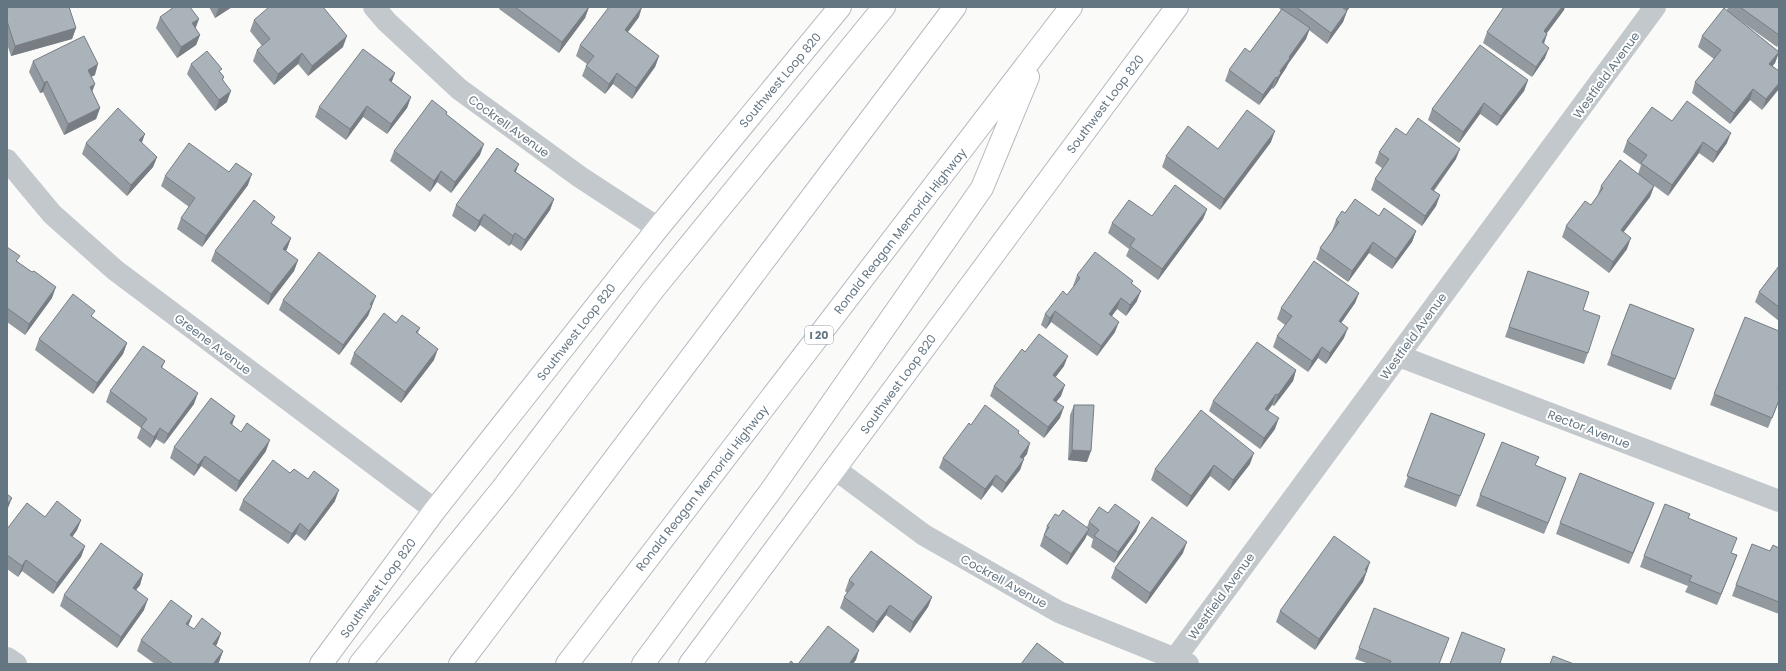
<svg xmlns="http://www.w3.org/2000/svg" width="1786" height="671" font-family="Poppins,sans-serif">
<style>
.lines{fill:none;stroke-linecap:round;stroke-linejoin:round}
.major-casing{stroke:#b5babe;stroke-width:24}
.highway-casing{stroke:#b4b9bd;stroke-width:24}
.minor{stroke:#c3c8cc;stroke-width:22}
.major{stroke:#fff;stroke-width:22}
.highway{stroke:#fff;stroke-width:22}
.wall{fill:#929a9f}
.shaded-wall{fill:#777d82}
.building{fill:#aab3b9;stroke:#777d82}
.labels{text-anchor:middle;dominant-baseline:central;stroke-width:4;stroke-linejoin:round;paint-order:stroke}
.shield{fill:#fff;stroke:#939fa8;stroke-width:1}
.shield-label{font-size:11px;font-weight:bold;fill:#657683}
.street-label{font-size:12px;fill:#657683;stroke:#fff}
</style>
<rect width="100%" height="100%" fill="#fafaf8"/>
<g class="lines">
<!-- major casing -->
<g class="major-casing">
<path id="major" d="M321,664L435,510L658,228L840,7
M690,664L1177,7"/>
</g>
<!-- highway casing -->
<g class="highway-casing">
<path id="highway" d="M360,664L502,489L653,290L884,7
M460,664L955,7
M567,664L1071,7
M643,664L772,489L982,188L1028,77"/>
</g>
<!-- minor -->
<path class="minor" d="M374,7L387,22L459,89L580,177L658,228
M7,160L52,214L115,270L435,510
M1399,356L1779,501
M835,469L924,535L1059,612L1188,664
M7,658L16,664
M1171,664L1655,7"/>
<!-- major -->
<use href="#major" class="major"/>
<!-- highway -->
<use href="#highway" class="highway"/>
</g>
<!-- wall -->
<path class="wall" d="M7,7L76,28L72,39L11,56L7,44Z
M209,7H232L215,18Z
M500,7H589L585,18L559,53L499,9Z
M1279,7H1350L1347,11L1343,22L1327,44L1309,30L1306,39L1288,64L1286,68L1280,77L1277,83L1273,89L1272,88L1259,105L1225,81L1229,70L1250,52L1281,10L1279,8Z
M1728,7H1779V44L1777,47L1735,17L1779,52L1775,63L1772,66L1779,71L1762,110L1750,100L1730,124L1692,93L1695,82L1714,59L1698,47L1702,36L1727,10Z
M1564,10L1547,33V34L1544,44L1545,58L1532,77L1483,43L1487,32Z
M160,17L200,35L196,45L177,58L156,28Z
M639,17L628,32L659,56L655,67L632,99L613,84L605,94L582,76L586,66L587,64L576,56L580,45Z
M254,20L343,47L308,76L298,64L274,85L253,61L257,50L262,46L250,31Z
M33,61L95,75L91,77L92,91L100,108L96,119L64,135L43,92L40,93L29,72Z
M191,64L220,72L224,77L223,80L227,102L215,111L187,74Z
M395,73L391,82L411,97L407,108L387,134L363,117L346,140L315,117L319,107Z
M1528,80L1524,91L1497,126L1480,114L1459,143L1428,120L1432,109Z
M447,112L446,115L480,155L451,193L437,182L430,192L390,161L394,151Z
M1672,121L1727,143L1713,163L1699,153L1668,196L1645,179L1654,186L1650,197L1623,232L1627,249L1609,273L1562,237L1566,226L1591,205L1597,197L1601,186L1638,174L1641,165L1623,152L1627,141Z
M1406,135L1456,159L1434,191L1440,195L1436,206L1422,226L1371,190L1375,179L1382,168L1375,163L1379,152Z
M1271,142L1220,210L1162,167L1166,156L1218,149Z
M86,143L157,157L153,167L127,196L82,154Z
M229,172L248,185L202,247L177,229L181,218L189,207L161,186L165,176Z
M516,172L554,199L550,210L521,251L511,244L509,246L480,225L475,232L452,216L456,205Z
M1207,209L1203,219L1158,280L1126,256L1129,249L1108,233L1112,223L1152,216Z
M1345,213L1379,216L1416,231L1412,242L1392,269L1369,253L1348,282L1316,259L1320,248L1332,231L1336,220Z
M272,224L291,238L287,249L286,251L298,260L294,271L268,305L211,261L215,251Z
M7,247L18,262L32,272L52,298L25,335L7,322Z
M1779,266V321L1755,302L1759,292Z
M1528,271L1583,310L1588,353L1584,364L1505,337Z
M1077,275L1133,281L1132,283L1137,301L1126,316L1117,309L1112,316L1115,332L1097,356L1051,322L1046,329L1041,325L1045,314L1067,295L1074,287L1073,286Z
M1359,293L1355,303L1341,323L1344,338L1326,364L1318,358L1308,372L1273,347L1277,336L1285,325L1277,319L1281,308Z
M283,300L372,305V306L368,316L339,355L279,310Z
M1630,304L1694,329L1671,390L1607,365Z
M93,317L127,343L123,354L93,394L35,350L39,339Z
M396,323L420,328L418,333L434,360L401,403L350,364L354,353Z
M1025,352L1064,366L1055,377L1061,396L1056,402L1060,418L1044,438L990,396L994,386Z
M165,361L162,368L194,404L164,444L156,439L150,448L137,438L141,428L106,402L110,391Z
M1296,370L1293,381L1274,406L1272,405L1268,411L1275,429L1260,449L1209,411L1213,401Z
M1778,389L1779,401L1768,428L1710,405L1714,394Z
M1074,405L1087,462L1068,460L1070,415Z
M1431,413L1485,434L1456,507L1404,487Z
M235,416L232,425L266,451L236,492L201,466L194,476L170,458L174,447Z
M971,425L1018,434L1027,454L1023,459L1020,470L1002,493L992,485L981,500L939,468L943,458Z
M1250,464L1229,491L1210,476L1187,507L1151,480L1155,469Z
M1535,466L1566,478L1544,534L1476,506L1480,495Z
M290,473L335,501L305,541L296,534L288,544L239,510L243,500Z
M1654,503L1629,564L1556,534L1560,523Z
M1108,513L1140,522L1136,532L1114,563L1091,547L1093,539L1087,535L1085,539L1067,565L1040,546L1047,526L1059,516L1087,527L1089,522Z
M45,517L81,520L77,530L72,537L85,546L81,557L53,594L22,571L18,577L7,569V529Z
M1688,518L1731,553L1737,555L1717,605L1685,592L1688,586L1640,567L1644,556Z
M1779,548V614L1732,596L1736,585L1770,551Z
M1183,553L1146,604L1111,578L1115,568Z
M1370,562L1363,582L1315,650L1276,622L1280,611Z
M143,574L140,585L136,590L144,610L117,648L60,606L64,595Z
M849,580L932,597L928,607L910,633L886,615L873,633L840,608L844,597L847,593L845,591Z
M192,616L188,626L194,629L221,633L217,644L216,646L223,651L219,662L218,664H155L137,651L141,640Z
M1359,648L1439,664H1369L1355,659Z"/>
<!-- shaded-wall -->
<path class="shaded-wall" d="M219,7H232L215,18Z
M589,7L585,18L559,53L562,42Z
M642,7L639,17L621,41L625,30Z
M1347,7H1350L1344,14Z
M1562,7H1565L1564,10L1540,42L1544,31Z
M1347,11L1343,22L1327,44L1331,33Z
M199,19L195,30L192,23Z
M76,28L72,39L11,56L15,46Z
M1310,28L1306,39L1288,64L1286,68L1280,77L1277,83L1273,89L1280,71L1289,57Z
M1547,34L1543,45L1542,42Z
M200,35L196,45L177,58L181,47Z
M347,36L343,47L308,76L312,66Z
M1549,48L1545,58L1532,77L1536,67Z
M1779,52L1775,63L1766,74L1769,64Z
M302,53L298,64L274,85L278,74Z
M659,56L655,67L632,99L636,88Z
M98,64L95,75L84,80L88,70Z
M395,73L391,84L389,80Z
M617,73L613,84L605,94L609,84Z
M1276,77L1272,88L1259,105L1263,95Z
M1528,80L1524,91L1497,126L1501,116Z
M47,81L43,92L40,93L44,83Z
M1779,83V89L1762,110L1766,99Z
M95,84L91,95L90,87Z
M1753,89L1750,100L1730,124L1734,113Z
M231,91L227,102L215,111L219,100Z
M411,97L407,108L387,134L391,124Z
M1484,103L1480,114L1459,143L1463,132Z
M367,106L363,117L346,140L350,129Z
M100,108L96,119L64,135L68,124Z
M1275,131L1271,142L1220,210L1224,199Z
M1731,133L1727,143L1713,163L1717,152Z
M145,134L141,145L139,140Z
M1703,142L1699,153L1668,196L1672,185Z
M484,144L480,155L451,193L455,182Z
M1460,149L1456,159L1427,199L1431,189Z
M157,157L153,167L127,196L131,185Z
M519,164L515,174L514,171Z
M441,171L437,182L430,192L434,181Z
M252,174L248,185L202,247L206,236Z
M1654,186L1650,197L1617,241L1621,230Z
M1440,195L1436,206L1422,226L1425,216Z
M554,199L550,210L521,251L525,240Z
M1207,209L1203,219L1158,280L1162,269Z
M484,214L480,225L475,232L479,221Z
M1416,231L1412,242L1392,269L1396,259Z
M515,233L511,244L509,246L513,236Z
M291,238L287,249L279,259L283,249Z
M1631,238L1627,249L1609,273L1613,262Z
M1373,242L1369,253L1348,282L1352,271Z
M298,260L294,271L268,305L271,294Z
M56,287L52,298L25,335L29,324Z
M1141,291L1137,301L1126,316L1130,305Z
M1359,293L1355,303L1335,332L1339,321Z
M376,296L368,316L339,355L343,345Z
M1121,298L1117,309L1105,325L1109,314Z
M1055,311L1051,322L1046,329L1050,318Z
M1119,322L1115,332L1097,356L1101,346Z
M1348,328L1344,338L1326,364L1330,353Z
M127,343L123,354L93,394L97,383Z
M1322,347L1318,358L1308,372L1312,361Z
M438,349L434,360L401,403L405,392Z
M1068,356L1064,366L1049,386L1053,375Z
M1296,370L1293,381L1274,406L1278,395Z
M1065,385L1061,396L1050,410L1053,400Z
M198,393L194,404L164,444L168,434Z
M1276,394L1272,405L1261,420L1265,409Z
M1064,407L1060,418L1044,438L1048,427Z
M235,416L231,427L230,423Z
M1279,418L1275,429L1260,449L1264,438Z
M160,428L156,439L150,448L154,437Z
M270,440L266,451L236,492L239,481Z
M1030,443L1027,454L1016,467L1020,457Z
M1072,450L1091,451L1087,462L1068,460Z
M1254,453L1250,464L1229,491L1233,480Z
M205,456L201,466L194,476L198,465Z
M1024,459L1020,470L1002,493L1006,483Z
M1214,465L1210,476L1187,507L1191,496Z
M996,475L992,485L981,500L985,489Z
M1566,478L1562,489L1544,534L1548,523Z
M339,490L335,501L305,541L309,531Z
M12,498L8,508L7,509V504Z
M1654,503L1650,514L1629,564L1633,553Z
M81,520L77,530L66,546L70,535Z
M1140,522L1136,532L1114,563L1118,552Z
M300,523L296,534L288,544L292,534Z
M1089,529L1085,539L1067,565L1071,554Z
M1187,542L1183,553L1146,604L1150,593Z
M85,546L81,557L53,594L57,583Z
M1737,555L1733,566L1717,605L1721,594Z
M26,560L22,571L18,577L22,566Z
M1370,562L1363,582L1315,650L1319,639Z
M143,574L140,585L129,599L133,588Z
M932,597L928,607L910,633L913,622Z
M148,599L144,610L117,648L121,637Z
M890,605L886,615L873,633L877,622Z
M192,616L188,626L186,624Z
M221,633L217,644L209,655L213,644Z
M859,650L856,660L853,664H849Z
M223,651L219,662L218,664H213Z"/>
<!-- building -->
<path class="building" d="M7,7H69L76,28L15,46L7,21Z
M174,7H190L199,19L192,23L200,35L181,47L160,17Z
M269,7H323L347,36L312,66L302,53L278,74L257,50L270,39L254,20Z
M515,7H589L562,42Z
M609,7H642L625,30L659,56L636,88L617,73L609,84L586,66L594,56L580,45Z
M1296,7H1342L1347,11L1331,33Z
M1504,7H1562L1544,31L1547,34L1542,42L1549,48L1536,67L1487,32Z
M1740,7H1779V35Z
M1724,8L1779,52L1769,64L1779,71V83L1766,99L1753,89L1734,113L1695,82L1721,50L1702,36Z
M1282,9L1310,28L1289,57L1290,58L1280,71L1281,73L1277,78L1276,77L1263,95L1229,70L1245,48L1250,52Z
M84,36L98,64L88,70L95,84L90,87L100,108L68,124L47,81L44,83L33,61Z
M1480,45L1528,80L1501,116L1484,103L1463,132L1432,109Z
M363,49L395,73L389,80L411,97L391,124L367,106L350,129L319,107Z
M207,51L222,69L219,71L224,77L222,79L231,91L219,100L191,64Z
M432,100L447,112L446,114L484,144L455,182L441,171L434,181L394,151Z
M1687,101L1731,133L1717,152L1703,142L1672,185L1641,163L1647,155L1627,141L1652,107L1672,121Z
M118,108L145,134L139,140L157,157L131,185L86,143Z
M1247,110L1275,131L1224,199L1166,156L1188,126L1218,149Z
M1418,118L1460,149L1431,189L1440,195L1425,216L1375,179L1389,159L1379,152L1396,128L1406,135Z
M189,143L229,172L236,163L252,174L206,236L181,218L195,198L165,176Z
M497,148L519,164L514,171L554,199L525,240L515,233L513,236L484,214L479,221L456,205Z
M1620,160L1654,186L1621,230L1631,238L1613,262L1566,226L1585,201L1591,205L1603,188L1601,186Z
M1175,185L1207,209L1162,269L1130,246L1135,239L1112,223L1129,200L1152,216Z
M1355,199L1379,216L1384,208L1416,231L1396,259L1373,242L1352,271L1320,248L1339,222L1336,220L1342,211L1345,213Z
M254,200L275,217L271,223L291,238L283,249L298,260L271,294L215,251Z
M7,247L20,256L16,261L32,272L34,271L56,287L29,324L7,308Z
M319,252L376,296L370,304L372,306L343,345L283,300Z
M1095,252L1133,281L1131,283L1141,291L1130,305L1121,298L1109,314L1119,322L1101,346L1055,311L1050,318L1045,314L1063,291L1067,295L1080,278L1077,275Z
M1314,261L1359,293L1339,321L1348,328L1330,353L1322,347L1312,361L1277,336L1292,316L1281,308Z
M1779,266V307L1759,292Z
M1528,271L1589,292L1583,310L1600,316L1588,353L1509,327Z
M73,294L95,311L91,316L127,343L97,383L39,339Z
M1630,304L1694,329L1675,379L1611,354Z
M384,313L396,323L402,315L420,328L416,332L438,349L405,392L354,353Z
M1745,317L1779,331V386L1778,389H1779V400L1772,418L1714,394Z
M1039,334L1068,356L1053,375L1065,385L1053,400L1064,407L1048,427L994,386L1022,349L1025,352Z
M1257,342L1296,370L1278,395L1276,394L1265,409L1279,418L1264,438L1213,401Z
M143,346L165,361L161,367L198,393L168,434L160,428L154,437L141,427L147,419L110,391Z
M211,398L235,416L230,423L241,432L247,423L270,440L239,481L205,456L198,465L174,447Z
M985,405L1019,431L1018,433L1030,443L1020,457L1024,459L1006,483L996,475L985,489L943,458L969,423L971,425Z
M1074,405H1094L1091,451L1072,450Z
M1201,410L1254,453L1233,480L1214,465L1191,496L1155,469Z
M1431,413L1485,434L1460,496L1407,476Z
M1502,442L1539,457L1535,465L1566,478L1548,523L1480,495Z
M273,460L290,473L294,469L308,479L314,471L339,490L309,531L300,523L292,534L243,500Z
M1580,473L1654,503L1633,553L1560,523Z
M7,494L12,498L7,504Z
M57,501L81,520L70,535L85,546L57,583L26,560L22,566L7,555V529L27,503L45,517Z
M1115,504L1140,522L1118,552L1094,536L1099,530L1089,522L1099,507L1108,513Z
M1665,504L1690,514L1688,518L1737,538L1731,553L1737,555L1721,594L1689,581L1692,576L1644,556Z
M1063,510L1089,529L1071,554L1044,535L1049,527L1047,526L1055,514L1059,516Z
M1152,517L1187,542L1150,593L1115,568Z
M1334,536L1370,562L1365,570L1367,571L1319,639L1280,611Z
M101,543L143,574L133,588L148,599L121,637L64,595Z
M1752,544L1770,551L1773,545L1779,548V602L1736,585Z
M871,551L932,597L913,622L890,605L877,622L844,597L854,584L849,580Z
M171,600L192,616L186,624L194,629L202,618L221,633L213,644L223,651L213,664H173L141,640Z
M1374,608L1449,638L1439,664H1390L1391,661L1359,648Z
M828,626L859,650L849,664H798Z
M1462,632L1505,649L1500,663L1504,664H1450Z
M1037,643L1065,664H1021Z
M1553,656L1574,664H1550Z
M791,661L794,664H789Z"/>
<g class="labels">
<!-- shield labels -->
<rect class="shield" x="805" y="326" width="28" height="18" rx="3"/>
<g class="shield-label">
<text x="819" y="335">I 20</text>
</g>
<!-- street labels -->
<g class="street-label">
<text transform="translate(1606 75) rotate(-54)">Westfield Avenue</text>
<text transform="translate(780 80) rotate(-50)">Southwest Loop 820</text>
<text transform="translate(1105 104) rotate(-53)">Southwest Loop 820</text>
<text transform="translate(509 126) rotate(36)">Cockrell Avenue</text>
<text transform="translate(900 231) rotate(-52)">Ronald Reagan Memorial Highway</text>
<text transform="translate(576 332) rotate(-52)">Southwest Loop 820</text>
<text transform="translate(1413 336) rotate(-54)">Westfield Avenue</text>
<text transform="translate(213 344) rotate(37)">Greene Avenue</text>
<text transform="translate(898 384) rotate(-54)">Southwest Loop 820</text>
<text transform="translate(1589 429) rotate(21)">Rector Avenue</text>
<text transform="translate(702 488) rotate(-52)">Ronald Reagan Memorial Highway</text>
<text transform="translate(1004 581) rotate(29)">Cockrell Avenue</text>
<text transform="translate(378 588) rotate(-54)">Southwest Loop 820</text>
<text transform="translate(1221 596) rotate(-54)">Westfield Avenue</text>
</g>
</g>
<!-- border -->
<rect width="1786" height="671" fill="none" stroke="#657683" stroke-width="16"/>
</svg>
